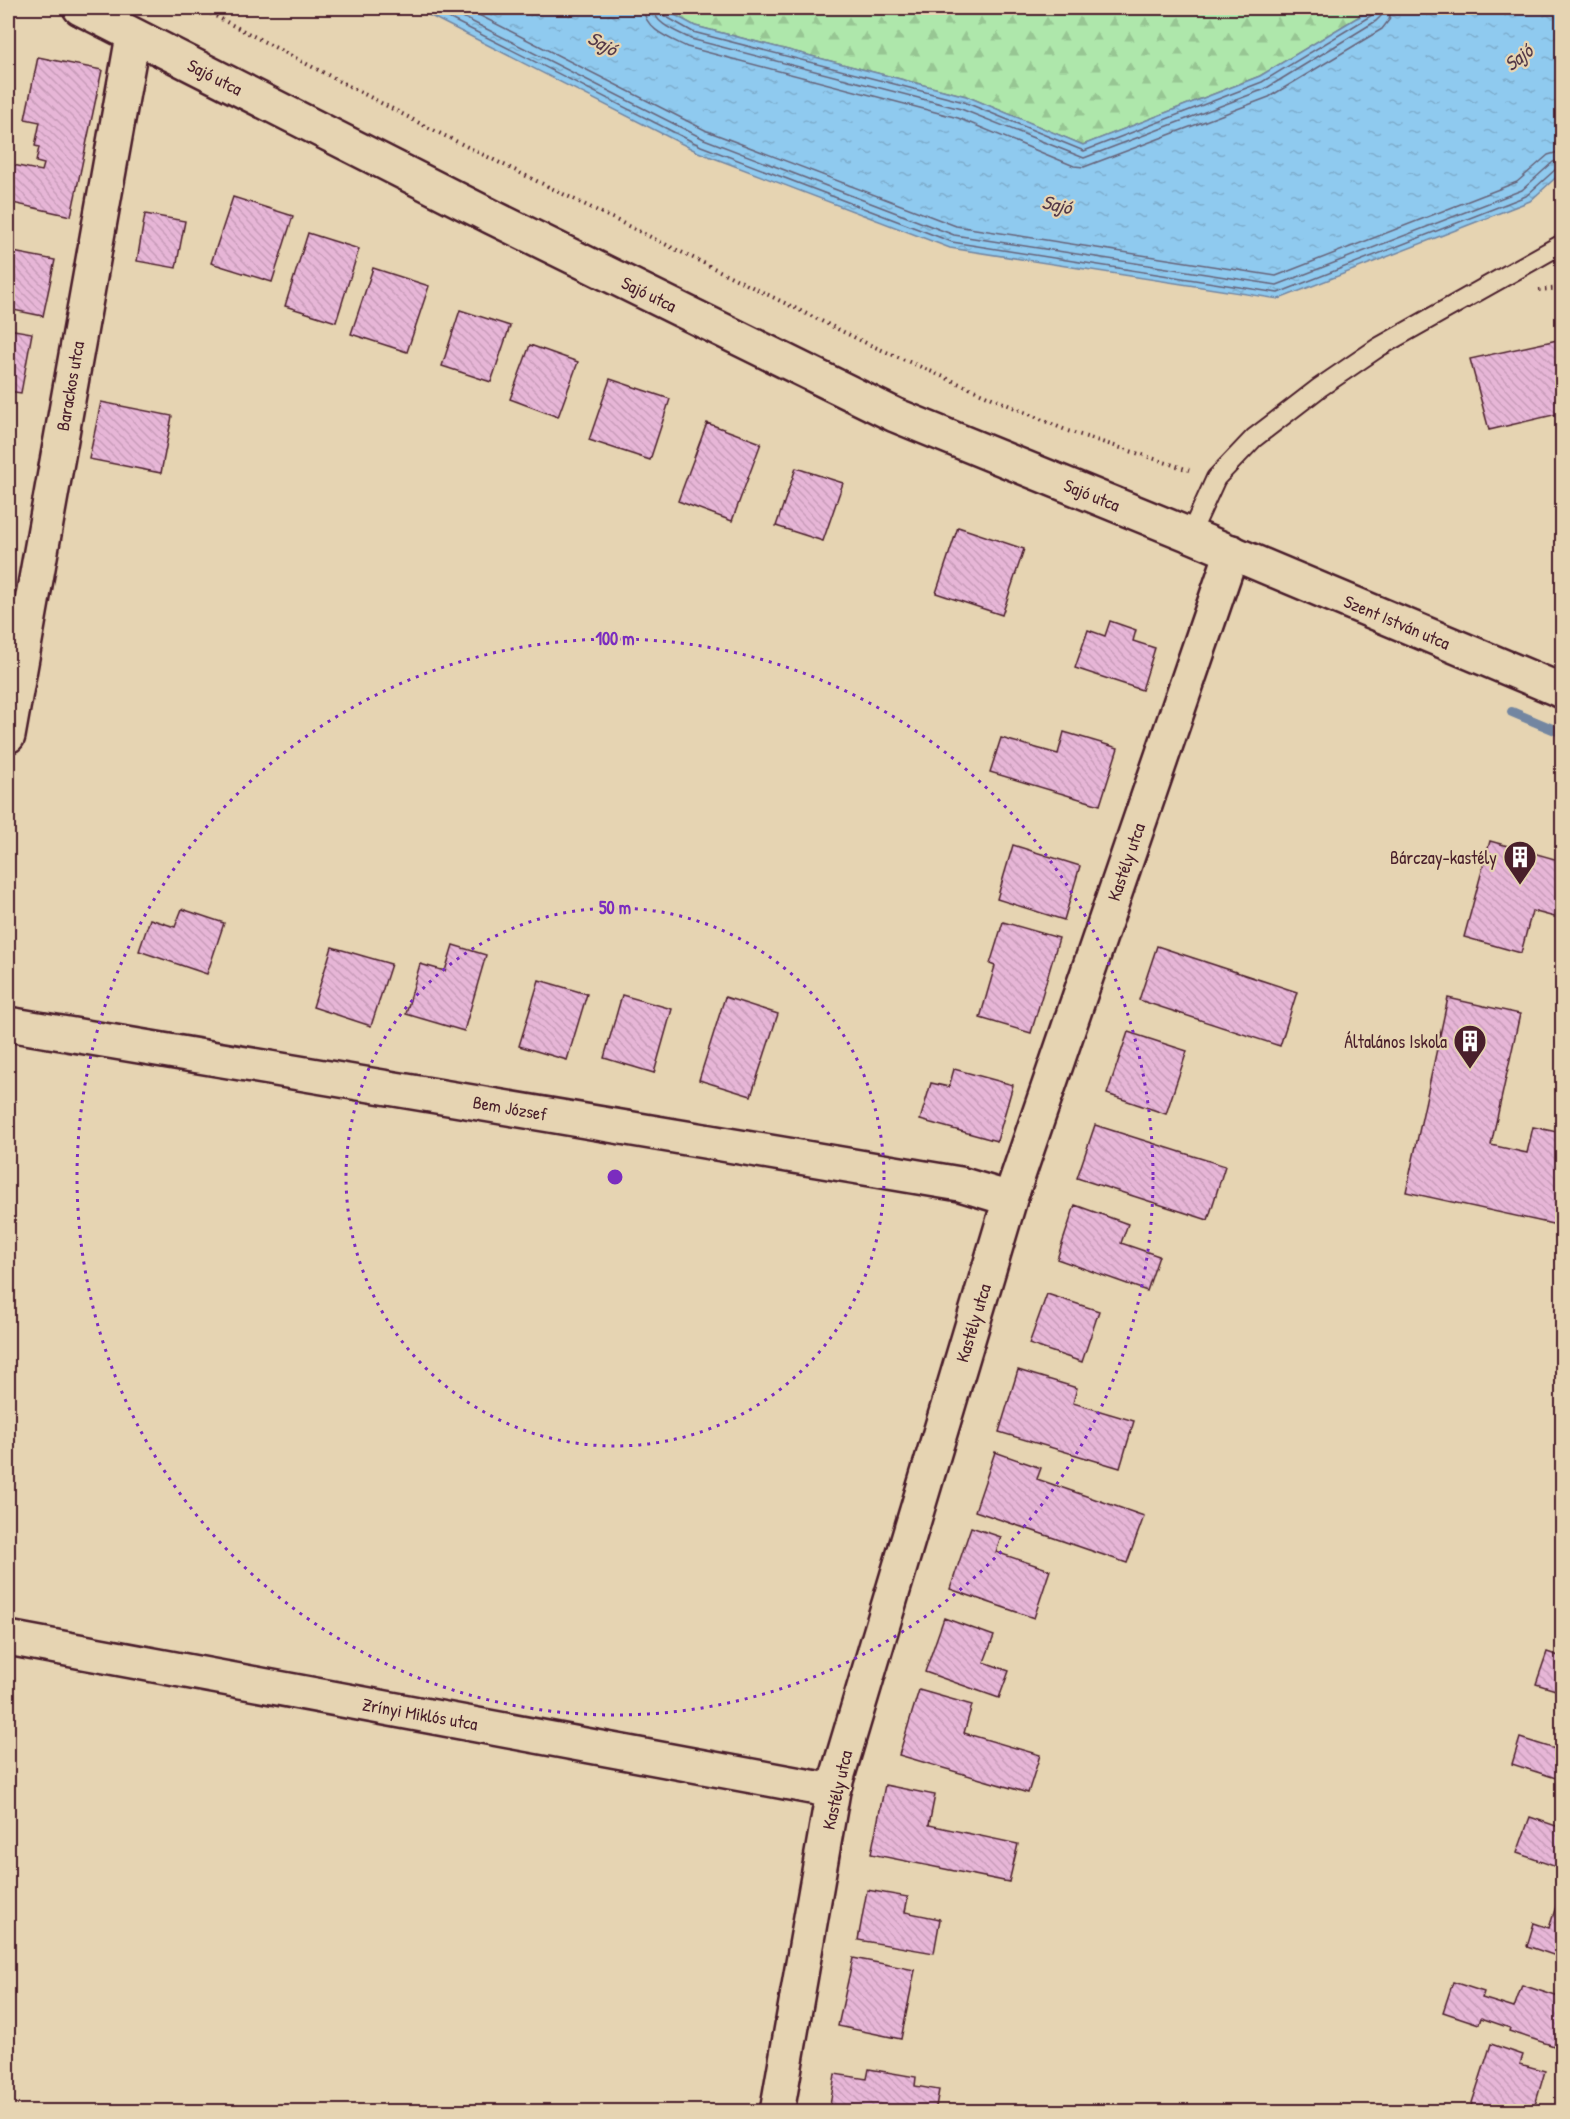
<svg xmlns="http://www.w3.org/2000/svg" width="1570" height="2119" font-family="'Patrick Hand',sans-serif">
<style>
.forest{fill:url(#forest-firs);stroke:#7c836b;stroke-width:1.5}
.water{fill:url(#water-ripples);stroke:#7386a1;stroke-width:1.5}
.lines{fill:none;stroke-linecap:round;stroke-linejoin:round}
.shore{stroke:#666379;stroke-width:1.5}
.stream{stroke:#7386a1;stroke-width:10}
.building{fill:url(#building-back-hatch);stroke:#4a1f2b;stroke-width:1.5}
.lane-casing{stroke:#4a1f2b;stroke-width:22}
.street-casing{stroke:#4a1f2b;stroke-width:38}
.secondary-casing{stroke:#4a1f2b;stroke-width:38}
.path{stroke:#4a1f2b;stroke-width:4;stroke-dasharray:1.5 4.5;stroke-linecap:butt}
.lane{stroke:#e6d4b2;stroke-width:18}
.street{stroke:#e6d4b2;stroke-width:33}
.secondary{stroke:#e6d4b2;stroke-width:33}
.ring{fill:none;stroke:#7b2cbf;stroke-width:3;stroke-dasharray:3 6}
.labels{text-anchor:middle;dominant-baseline:central;stroke-width:4.5;stroke-linejoin:round;paint-order:stroke}
.street-label{font-size:18px;fill:#4a1f2b;stroke:#e6d4b2}
.poi-label{font-size:18px;fill:#4a1f2b;stroke:#e6d4b2;text-anchor:end}
.water-label{font-size:20px;font-style:italic;fill:#543948;stroke:#e6d4b2}
.centre{fill:#7b2cbf;stroke:#e6d4b2;stroke-width:3}
.ring-label{font-size:18px;text-anchor:middle;font-weight:bold;fill:#7b2cbf;stroke:#e6d4b2;stroke-width:4.5;stroke-linejoin:round;paint-order:stroke}
</style>
<defs>
<pattern id="forest-firs" width="22" height="20" patternUnits="userSpaceOnUse" patternTransform="scale(1.5)"><rect width="22" height="20" fill="#aee7ab"/><path d="M5 1l3.5 6h-7zM16 11l3.5 6h-7z" fill="#97c693"/></pattern>
<pattern id="water-ripples" width="26" height="14" patternUnits="userSpaceOnUse" patternTransform="scale(1.5)"><rect width="26" height="14" fill="#8fcaef"/><path d="M2 4q2-2 4 0t4 0M15 11q2-2 4 0t4 0" fill="none" stroke="#7dadcd"/></pattern>
<pattern id="building-back-hatch" width="6" height="6" patternUnits="userSpaceOnUse" patternTransform="scale(1.5)"><rect width="6" height="6" fill="#e7b6d7"/><path d="M-1 5l2 2M0 0l6 6M5-1l2 2" fill="none" stroke="#c89cb9"/></pattern>
</defs>
<rect width="100%" height="100%" fill="#e6d4b2"/>
<filter id="ink" filterUnits="userSpaceOnUse"><feTurbulence type="fractalNoise" baseFrequency=".0167" numOctaves="2"/><feDisplacementMap in="SourceGraphic" scale="12" xChannelSelector="R" yChannelSelector="G"/><feConvolveMatrix kernelMatrix="1 2 1 2 8 2 1 2 1" color-interpolation-filters="sRGB"/></filter>
<g filter="url(#ink)">
<!-- forest -->
<path class="forest" d="M662,8H1373L1260,76L1083,145L966,96L695,26Z"/>
<!-- water -->
<path class="water" d="M415,8H662L695,26L966,96L1083,145L1260,76L1373,8H1562V172L1530,201L1279,299L950,248L698,152Z"/>
<g class="lines">
<!-- shore -->
<path class="shore" d="M429,8L701,146L952,242L1278,293L1526,196L1556,169L1562,168
M445,8L704,139L954,235L1277,285L1522,190L1553,162L1562,160
M465,8L707,131L956,226L1276,276L1517,182L1548,155L1562,151
M643,8C645,30 669,38 687,47L958,118L1074,166L1084,167L1269,97L1382,29L1389,20L1392,8
M653,8C654,24 678,32 691,39L961,109L1084,158L1265,89L1376,21L1381,16L1383,8
M660,8L663,15L693,32L964,102L1084,151L1262,82L1372,15L1375,8"/>
<!-- stream -->
<path class="stream" d="M1512,712L1562,733"/>
</g>
<!-- building -->
<path class="building" d="M38,57L102,70L71,216L8,202V164L42,171L44,164L36,162L39,147L35,146L40,122L25,119Z
M233,197L293,216L272,282L211,263Z
M145,214L185,221L176,268L137,261Z
M308,233L359,249L336,322L285,306Z
M8,251L55,260L43,316L8,309Z
M373,268L429,286L407,352L351,334Z
M460,310L510,326L491,382L442,366Z
M8,329L32,333L21,393L8,391Z
M1562,339V413L1489,430L1470,359Z
M530,345L578,362L558,417L510,399Z
M610,379L670,399L650,460L589,440Z
M101,402L172,416L161,473L89,459Z
M707,423L761,443L732,521L678,501Z
M796,468L843,483L823,541L776,526Z
M958,527L1024,549L1002,615L936,593Z
M1110,621L1136,630L1133,641L1155,648L1142,690L1075,668L1088,630L1105,636Z
M1064,732L1118,748L1100,805L990,772L1001,738L1058,754Z
M1490,841L1562,861V919L1532,911L1521,953L1464,937Z
M1013,845L1080,866L1064,920L997,899Z
M182,909L224,923L207,974L139,951L150,919L175,927Z
M1003,922L1059,938L1031,1033L980,1018L995,966L990,964Z
M453,945L486,955L464,1031L406,1014L420,964L445,971Z
M1157,946L1297,992L1280,1046L1139,1000Z
M332,947L391,964L371,1026L313,1007Z
M539,980L587,994L567,1060L519,1046Z
M622,995L672,1009L654,1073L604,1058Z
M725,997L778,1014L751,1096L699,1080Z
M1448,998L1520,1014L1491,1145L1527,1153L1533,1127L1562,1133V1226L1406,1192Z
M1128,1032L1187,1051L1166,1114L1107,1094Z
M954,1069L1013,1085L997,1141L920,1120L931,1083L949,1087Z
M1095,1125L1225,1166L1208,1220L1077,1178Z
M1075,1205L1128,1224L1121,1243L1159,1256L1147,1291L1057,1259Z
M1047,1294L1099,1311L1082,1362L1029,1344Z
M1018,1370L1077,1388L1073,1403L1134,1421L1120,1468L999,1432Z
M995,1452L1041,1468L1037,1479L1144,1516L1127,1563L975,1511Z
M971,1527L1001,1537L996,1552L1050,1570L1034,1618L950,1589Z
M944,1618L994,1636L984,1662L1009,1671L999,1698L925,1672Z
M1547,1652L1562,1657V1692L1536,1684Z
M919,1690L972,1705L964,1733L1040,1755L1028,1793L899,1755Z
M1520,1738L1562,1751V1780L1512,1764Z
M885,1785L935,1795L929,1825L1018,1844L1009,1882L871,1854Z
M1530,1817L1562,1828V1869L1517,1853Z
M1562,1888V1958L1527,1946L1534,1923L1549,1928Z
M867,1890L908,1897L905,1912L940,1919L934,1953L858,1940Z
M853,1958L915,1970L901,2039L838,2026Z
M1453,1982L1484,1992L1482,1998L1514,2008L1522,1985L1562,1998V2021L1554,2046L1509,2031L1510,2028L1481,2018L1479,2024L1443,2012Z
M1491,2044L1523,2055L1520,2064L1545,2071L1533,2112H1469Z
M869,2069L916,2077L915,2086L939,2090L935,2112H829L835,2074L867,2079Z"/>
<g class="lines">
<!-- lane casing -->
<g class="lane-casing">
<path id="lane" d="M1190,535L1216,478L1254,438L1319,388L1379,347L1562,244"/>
</g>
<!-- street casing -->
<g class="street-casing">
<path id="street" d="M8,736L133,36
M8,1024L960,1184L1010,1199
M8,1638L833,1791
M777,2112L833,1791L1010,1199L1232,552"/>
</g>
<!-- secondary casing -->
<g class="secondary-casing">
<path id="secondary" d="M80,8L492,217L895,415L1190,535L1562,691"/>
</g>
<!-- path -->
<path class="path" d="M200,8L427,127L868,344L1068,431L1189,470
M1539,290L1562,288"/>
<!-- lane -->
<use href="#lane" class="lane"/>
<!-- street -->
<use href="#street" class="street"/>
<!-- secondary -->
<use href="#secondary" class="secondary"/>
</g>
</g>
<!-- distance rings -->
<g class="ring">
<circle cx="615" cy="1177" r="269"/>
<circle cx="615" cy="1177" r="538"/>
</g>
<!-- icons -->
<defs>
<g id="building-pin" transform="scale(1.725)"><path d="M0 17L-7.5 6A9.5 9.5 0 1 1 7.5 6Z" fill="#4a1f2b" stroke="#e6d4b2"/><path d="M-4-6H4V6H1V3H-1V6H-4ZM-2.5-4.3h1.7v1.8h-1.7ZM.8-4.3h1.7v1.8H.8ZM-2.5-1h1.7V.8h-1.7ZM.8-1h1.7V.8H.8Z" fill="#fff"/></g>
</defs>
<g fill-rule="evenodd">
<use href="#building-pin" x="1520" y="857"/>
<use href="#building-pin" x="1470" y="1041"/>
</g>
<g class="labels">
<!-- street labels -->
<g class="street-label">
<text transform="translate(215 77) rotate(27)">Sajó utca</text>
<text transform="translate(649 294) rotate(26)">Sajó utca</text>
<text transform="translate(70 386) rotate(-80)">Barackos utca</text>
<text transform="translate(1092 495) rotate(22)">Sajó utca</text>
<text transform="translate(1397 622) rotate(23)">Szent István utca</text>
<text transform="translate(1126 862) rotate(-71)">Kastély utca</text>
<text transform="translate(510 1108) rotate(10)">Bem József</text>
<text transform="translate(973 1323) rotate(-73)">Kastély utca</text>
<text transform="translate(420 1714) rotate(10)">Zrínyi Miklós utca</text>
<text transform="translate(837 1790) rotate(-77)">Kastély utca</text>
</g>
<!-- poi labels -->
<g class="poi-label">
<text x="1497" y="857">Bárczay-kastély</text>
<text x="1447" y="1041">Általános Iskola</text>
</g>
<!-- water labels -->
<g class="water-label">
<text transform="translate(603 43) rotate(29)">Sajó</text>
<text transform="translate(1518 57) rotate(-38)">Sajó</text>
<text transform="translate(1057 204) rotate(13)">Sajó</text>
</g>
</g>
<circle cx="615" cy="1177" r="9" class="centre"/>
<g class="ring-label">
<text x="615" y="645">100 m</text>
<text x="615" y="914">50 m</text>
</g>
<!-- margin -->
<rect width="1570" height="2119" fill="none" stroke="#e6d4b2" stroke-width="30"/>
<rect x="15" y="15" width="1540" height="2089" fill="none" stroke="#4a1f2b" stroke-width="2" filter="url(#ink)"/>
</svg>
